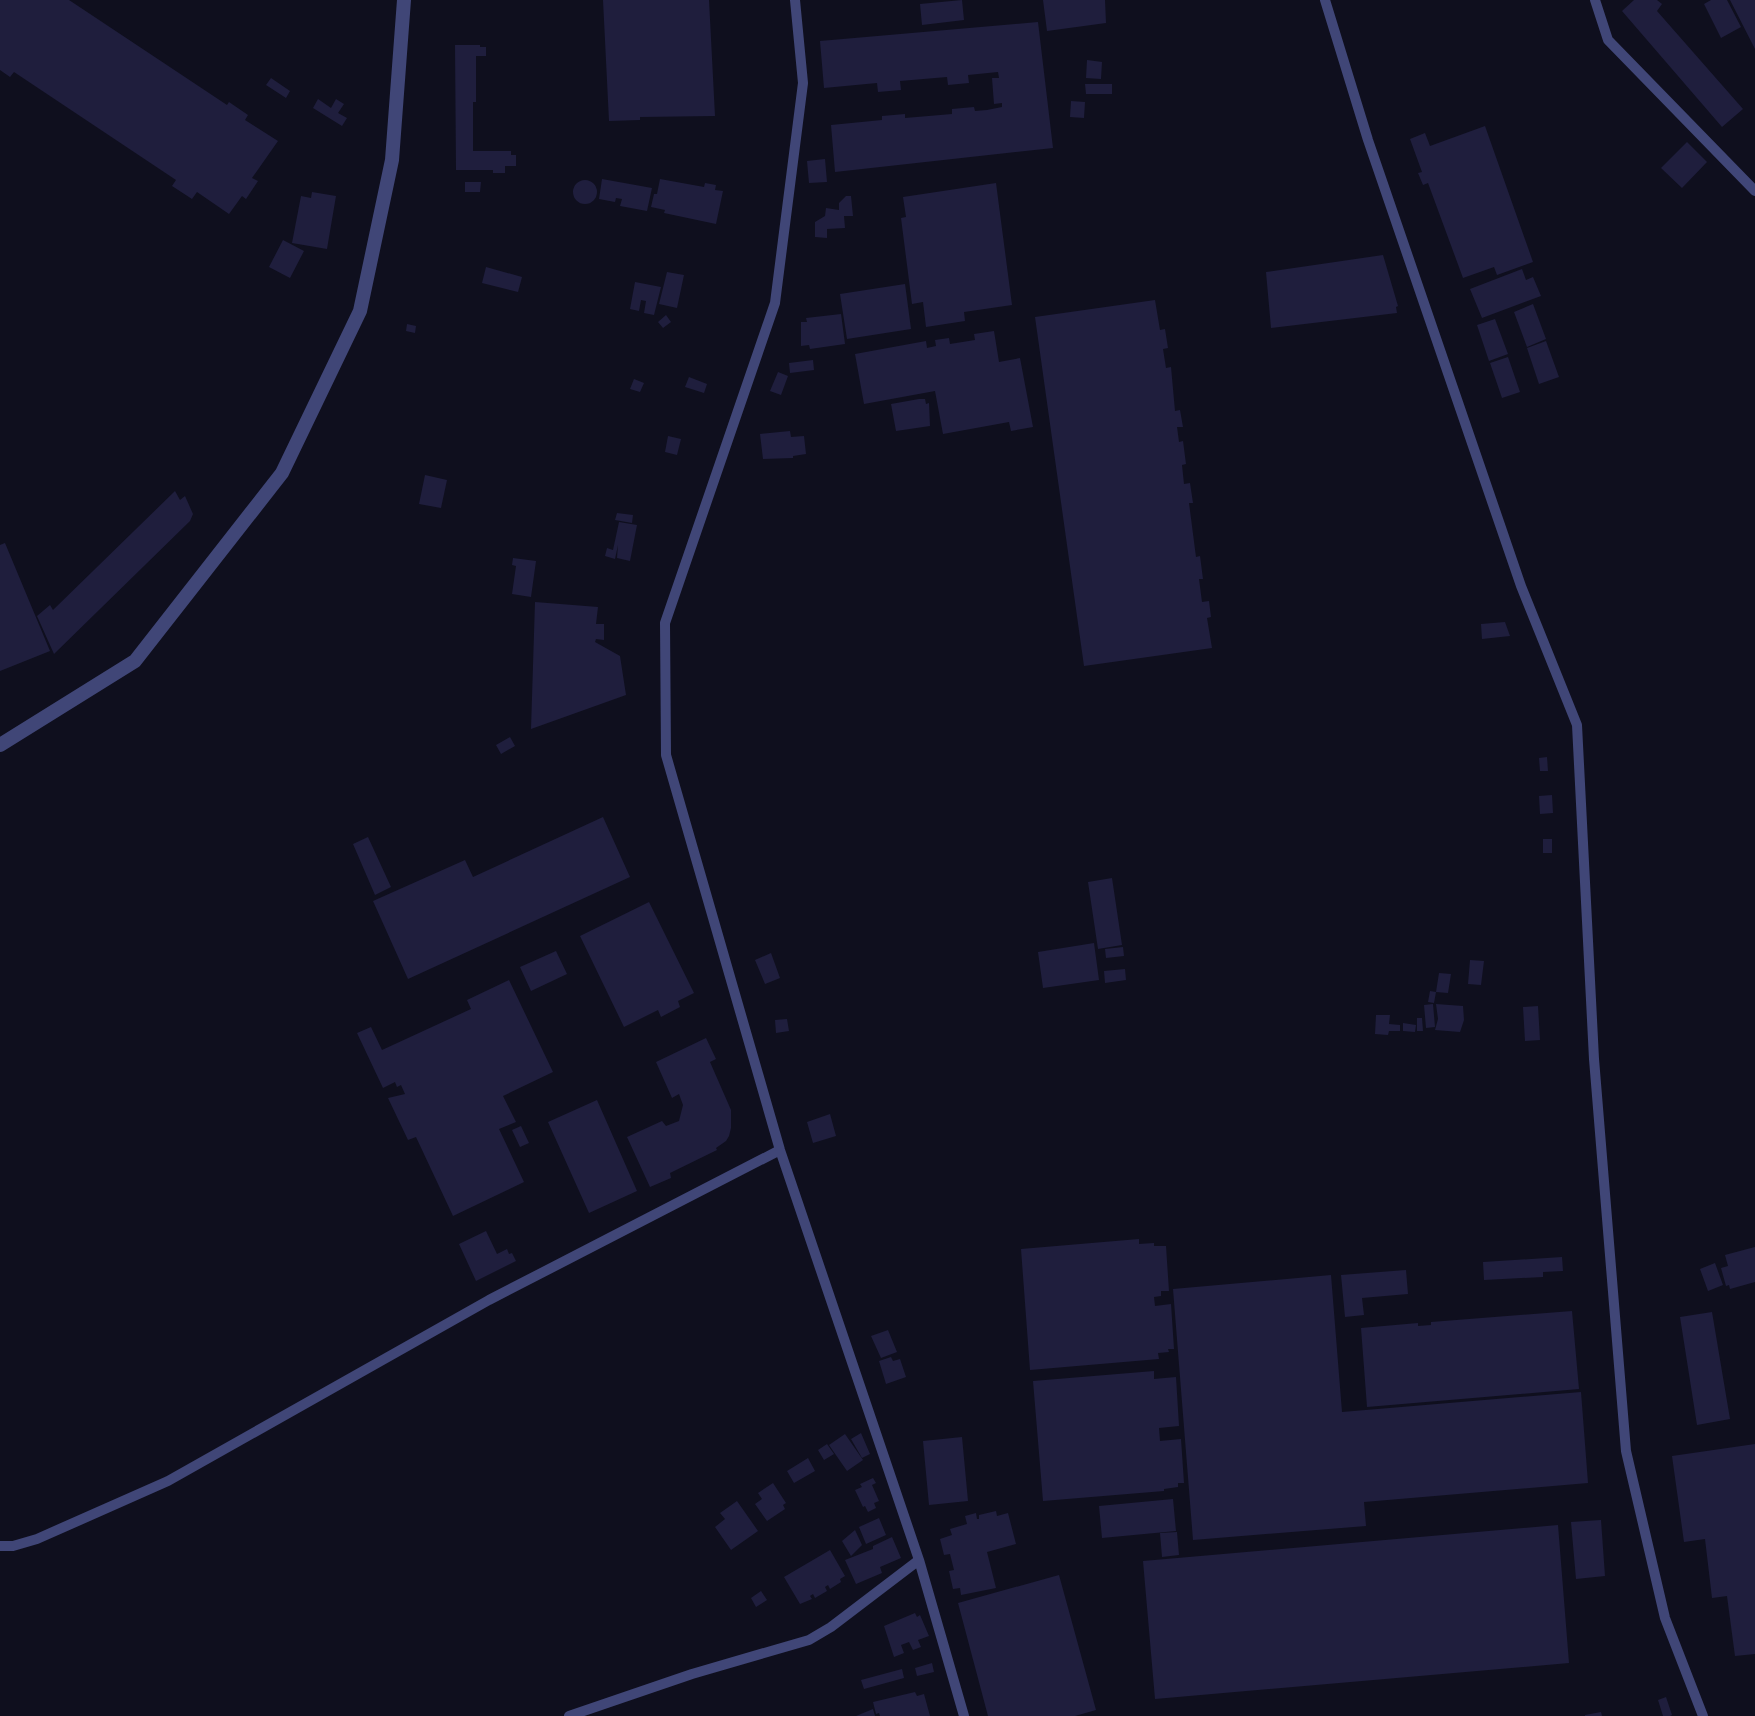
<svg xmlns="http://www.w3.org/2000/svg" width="1755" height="1716" font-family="Poppins,sans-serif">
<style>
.building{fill:#1f1e3d}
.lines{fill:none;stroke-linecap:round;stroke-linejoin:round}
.service{stroke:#404677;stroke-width:10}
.minor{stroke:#404677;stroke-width:14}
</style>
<rect width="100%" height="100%" fill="#0f0f1e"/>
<!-- building -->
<path class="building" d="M0,0H69L227,105L229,102L248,115L245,120L278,141L252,178L258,181L246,199L242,196L229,214L197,192L192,199L172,186L176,180L14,72L10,77L0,70Z
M603,0H709L715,116L640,117V120L609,121Z
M962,0L964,20L922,25L920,4Z
M1043,0H1105L1106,23L1047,31Z
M1634,0H1657L1662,4L1657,11L1743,109L1722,127L1622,11Z
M1711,0H1727L1741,27L1721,38L1704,4Z
M1730,0H1755V49Z
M1038,22L1053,148L835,172L831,125L882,120V116L905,114V118L952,114V109L974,107L975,111L987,110L1002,107V103L994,104L992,78H999L998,72L968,75L969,83L948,85L947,77L900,81L901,90L878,92L877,83L824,88L820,41Z
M455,45H480V47H486V56H476V102H473V151H511V155H516V166H505V173H493V170H456Z
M1087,60L1102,62L1101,79L1086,78Z
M271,78L290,91L286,98L266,85Z
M1085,84H1112V94H1086Z
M318,99L331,108L336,99L344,104L338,113L347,118L342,126L313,108Z
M1071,101L1085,102L1084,118L1070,117Z
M1485,126L1533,262L1497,275L1494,267L1463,278L1428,183L1423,185L1418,173L1422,172L1410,139L1425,133L1430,146Z
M1687,142L1707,162L1682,188L1661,168Z
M825,159L827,182L809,183L807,161Z
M602,179L652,188L647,211L620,206L622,199L616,198L615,202L599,199Z
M660,179L704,187L705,183L716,185L715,190L723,191L716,224L664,213L665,210L651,207L654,194H657Z
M573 192a12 12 0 1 1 24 0a12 12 0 1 1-24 0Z
M465,182H481L480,192H465Z
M996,183L1012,305L964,312L965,321L926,327L923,302L912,304L901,218L906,217L903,197Z
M312,192L336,196L327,249L292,243L301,196L311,198Z
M846,196H851L853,216H844L845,228L827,229V238L815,237V222L825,216L826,208L839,210V203Z
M283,240L304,251L290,278L269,267Z
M1383,255L1398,306L1396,307L1397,313L1271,328L1266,272Z
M486,267L522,277L518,292L482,283Z
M1522,269L1526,280L1533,277L1541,296L1482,318L1470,289Z
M667,272L684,275L677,308L659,304Z
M635,282L661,287L654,315L644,313L646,301L641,300L639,311L630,309Z
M905,284L911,329L847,339L840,294Z
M1155,300L1160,330L1165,329L1168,348L1163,349L1166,368L1171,367L1175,411L1180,410L1183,427H1177L1179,442L1183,441L1186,464L1182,465L1184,484L1190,483L1193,503H1189L1196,557L1200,556L1203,579H1199L1202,602L1209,601L1211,617L1207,618L1212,648L1084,666L1035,317Z
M1533,304L1546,339L1527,347L1514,312Z
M841,314L845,344L810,349L809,345L801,346V322H807L806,318Z
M666,315L671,322L663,328L658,322Z
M1495,319L1508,354L1489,361L1477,325Z
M407,324L416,326L415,333L406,331Z
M994,331L999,362L1020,358L1033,427L1011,431L1009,422L943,434L935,391L864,404L855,354L926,341L927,348L936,346L935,340L949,338L950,344L975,340L974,334Z
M1546,341L1559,377L1539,384L1527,348Z
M1508,357L1520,392L1502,398L1490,363Z
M813,360L814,370L790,373L789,363Z
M778,372L788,376L781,395L770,391Z
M689,377L707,384L704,393L685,387Z
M634,379L644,383L640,392L630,389Z
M919,399H925L926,404L929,403L930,426L896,431L891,404Z
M790,431L791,437L804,436L806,454L793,456V458L763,459L760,434Z
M668,436L681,439L677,455L665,452Z
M425,475L447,480L441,508L419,504Z
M175,491L180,500L185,496L193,514L190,521L54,654L37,616L50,605L53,610Z
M617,513L633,515L632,523L615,520Z
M619,522L637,525L630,561L617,558L618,545L615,559L605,556L607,548L613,550Z
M5,543L50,651L0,671V545Z
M513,558L536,561L531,597L512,594L516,566L512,565Z
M535,602L598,607L596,624H604V640L596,639L595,642L620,656L626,695L531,729Z
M1505,622L1510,636L1482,639L1481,624Z
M510,737L515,746L501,754L496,745Z
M1547,757L1548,771H1540L1539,758Z
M1552,795L1553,813L1540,814L1539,796Z
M603,817L630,877L408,979L373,901L465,860L473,877Z
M368,837L391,887L375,895L353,844Z
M1543,839H1552V853H1543Z
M1112,878L1122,945L1098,949L1088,882Z
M649,902L694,993L678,1001L680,1007L661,1017L658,1010L624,1027L580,936Z
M1094,943L1099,980L1043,988L1038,952Z
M1123,947L1124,956L1106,958L1105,949Z
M556,951L567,974L531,991L520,967Z
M771,953L780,978L765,984L755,960Z
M1470,960L1484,961L1481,985L1468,984Z
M1125,969L1126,980L1105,983L1104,971Z
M1439,973L1451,974L1448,993L1436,992Z
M509,980L553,1072L503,1096L516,1122L499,1129L524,1182L453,1216L416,1137L408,1140L388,1098L405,1094L401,1085L397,1087L395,1082L383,1088L357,1033L371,1027L382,1050L471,1009L467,1000Z
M1430,991L1436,992L1434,1003L1428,1002Z
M1433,1004L1435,1027L1426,1028L1424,1005Z
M1436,1004L1463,1006L1464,1020L1460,1032L1435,1030L1438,1019Z
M1538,1006L1540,1040L1525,1041L1523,1007Z
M1376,1015H1390L1389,1024L1400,1025V1031H1389L1388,1035L1375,1034Z
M1417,1018H1422L1423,1031H1417Z
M787,1019L789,1031L776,1033L775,1020Z
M1403,1023L1416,1025L1415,1032L1403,1031Z
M706,1038L716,1059L710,1062L731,1110V1128L729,1136L726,1141L716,1148L717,1150L670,1173L671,1178L650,1187L627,1137L662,1121L666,1126L679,1121L683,1105L679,1094L672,1098L656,1062Z
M597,1100L637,1191L589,1213L548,1122Z
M830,1114L836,1136L813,1143L807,1122Z
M521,1126L529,1143L520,1147L512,1130Z
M486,1231L497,1254L507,1249L509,1254L512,1253L516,1261L476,1281L459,1244Z
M1139,1239V1244L1154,1243V1246H1166L1169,1291H1161V1296L1154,1297L1155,1306L1171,1304L1174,1349H1168L1169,1352L1158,1353L1159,1359L1030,1370L1021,1249Z
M1755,1247V1282L1730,1289L1729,1285L1726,1286L1721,1268L1728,1266L1725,1255Z
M1562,1257L1563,1271L1543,1272V1277L1484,1280L1483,1262Z
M1715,1263L1723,1285L1708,1291L1700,1269Z
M1406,1270L1408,1294L1362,1298L1364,1315L1345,1317L1341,1275Z
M1331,1275L1342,1412L1581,1392L1588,1483L1364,1502L1366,1526L1193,1540L1173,1289Z
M1572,1311L1579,1389L1367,1407L1361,1328L1418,1323V1326L1431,1325V1322Z
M1712,1312L1730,1419L1697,1425L1680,1317Z
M888,1330L897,1352L881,1358L871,1336Z
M891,1357L893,1361L900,1359L906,1377L886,1384L879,1361Z
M1154,1371V1379L1176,1377L1179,1426L1159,1428L1160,1441L1181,1439L1184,1483H1178V1487L1164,1489V1491L1043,1501L1033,1381Z
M861,1433L870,1454L862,1458L851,1439Z
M845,1434L863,1460L847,1471L829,1445Z
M962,1437L968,1501L929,1505L923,1441Z
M827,1444L834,1454L824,1460L818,1450Z
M1755,1444V1654L1735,1656L1727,1596L1712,1598L1705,1539L1684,1542L1672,1456Z
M808,1458L815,1471L794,1483L787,1471Z
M873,1478L876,1483L872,1485L879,1501L874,1503L876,1508L868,1512L865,1506L863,1507L855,1490L862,1487L860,1484Z
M773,1483L786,1503L783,1505L785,1509L767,1521L755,1504L762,1499L758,1493Z
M1173,1499L1176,1531L1102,1538L1099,1506Z
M737,1501L758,1531L731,1550L715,1527L725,1519L720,1513Z
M996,1511L997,1516L1008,1513L1016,1544L987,1552L996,1588L961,1595L960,1588L953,1589L949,1571L954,1570L950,1554L944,1555L940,1539L952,1535L950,1529L967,1524L965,1516L976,1513L977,1519H979V1515Z
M879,1518L886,1535L866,1544L859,1527Z
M1601,1520L1605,1576L1576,1579L1571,1522Z
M1558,1525L1569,1663L1155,1699L1143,1561Z
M855,1530L862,1545L851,1556L842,1541Z
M1177,1532L1179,1555L1162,1557L1160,1533Z
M892,1537L901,1558L880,1567L882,1573L856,1584L845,1560L873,1549V1546Z
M830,1550L845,1576L840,1579L841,1582L830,1589L828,1585L825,1587L827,1591L815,1598L813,1594L810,1596L812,1599L800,1604L784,1577Z
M1059,1575L1096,1710L1075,1716H988L958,1603Z
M761,1591L767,1600L756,1607L751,1598Z
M915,1613L917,1617L920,1615L929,1636L918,1640L921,1647L913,1650L909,1642L901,1645L904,1653L894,1657L884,1626Z
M932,1663L934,1672L917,1676L915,1668Z
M902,1669L904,1678L864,1689L861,1680Z
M915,1692L917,1696L924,1694L930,1716H880L879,1713L876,1714L873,1702Z
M1666,1697L1672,1715L1670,1716H1663L1658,1700Z
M873,1709L875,1716H856Z
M1601,1712L1602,1716H1585V1715Z"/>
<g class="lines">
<!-- service -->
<path class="service" d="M795,0L803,83L775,303L665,623L666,755L780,1150L919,1560L964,1716
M1325,0L1368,140L1521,586L1577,725L1594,1059L1626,1451L1665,1618L1703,1716
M1595,0L1608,40L1755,191
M0,1546H13L37,1539L168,1481L489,1300L780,1150
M569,1716L692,1674L809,1640L831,1627L919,1560"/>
<!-- minor -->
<path class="minor" d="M0,745L135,661L282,473L360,311L392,160L404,0"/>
</g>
</svg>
